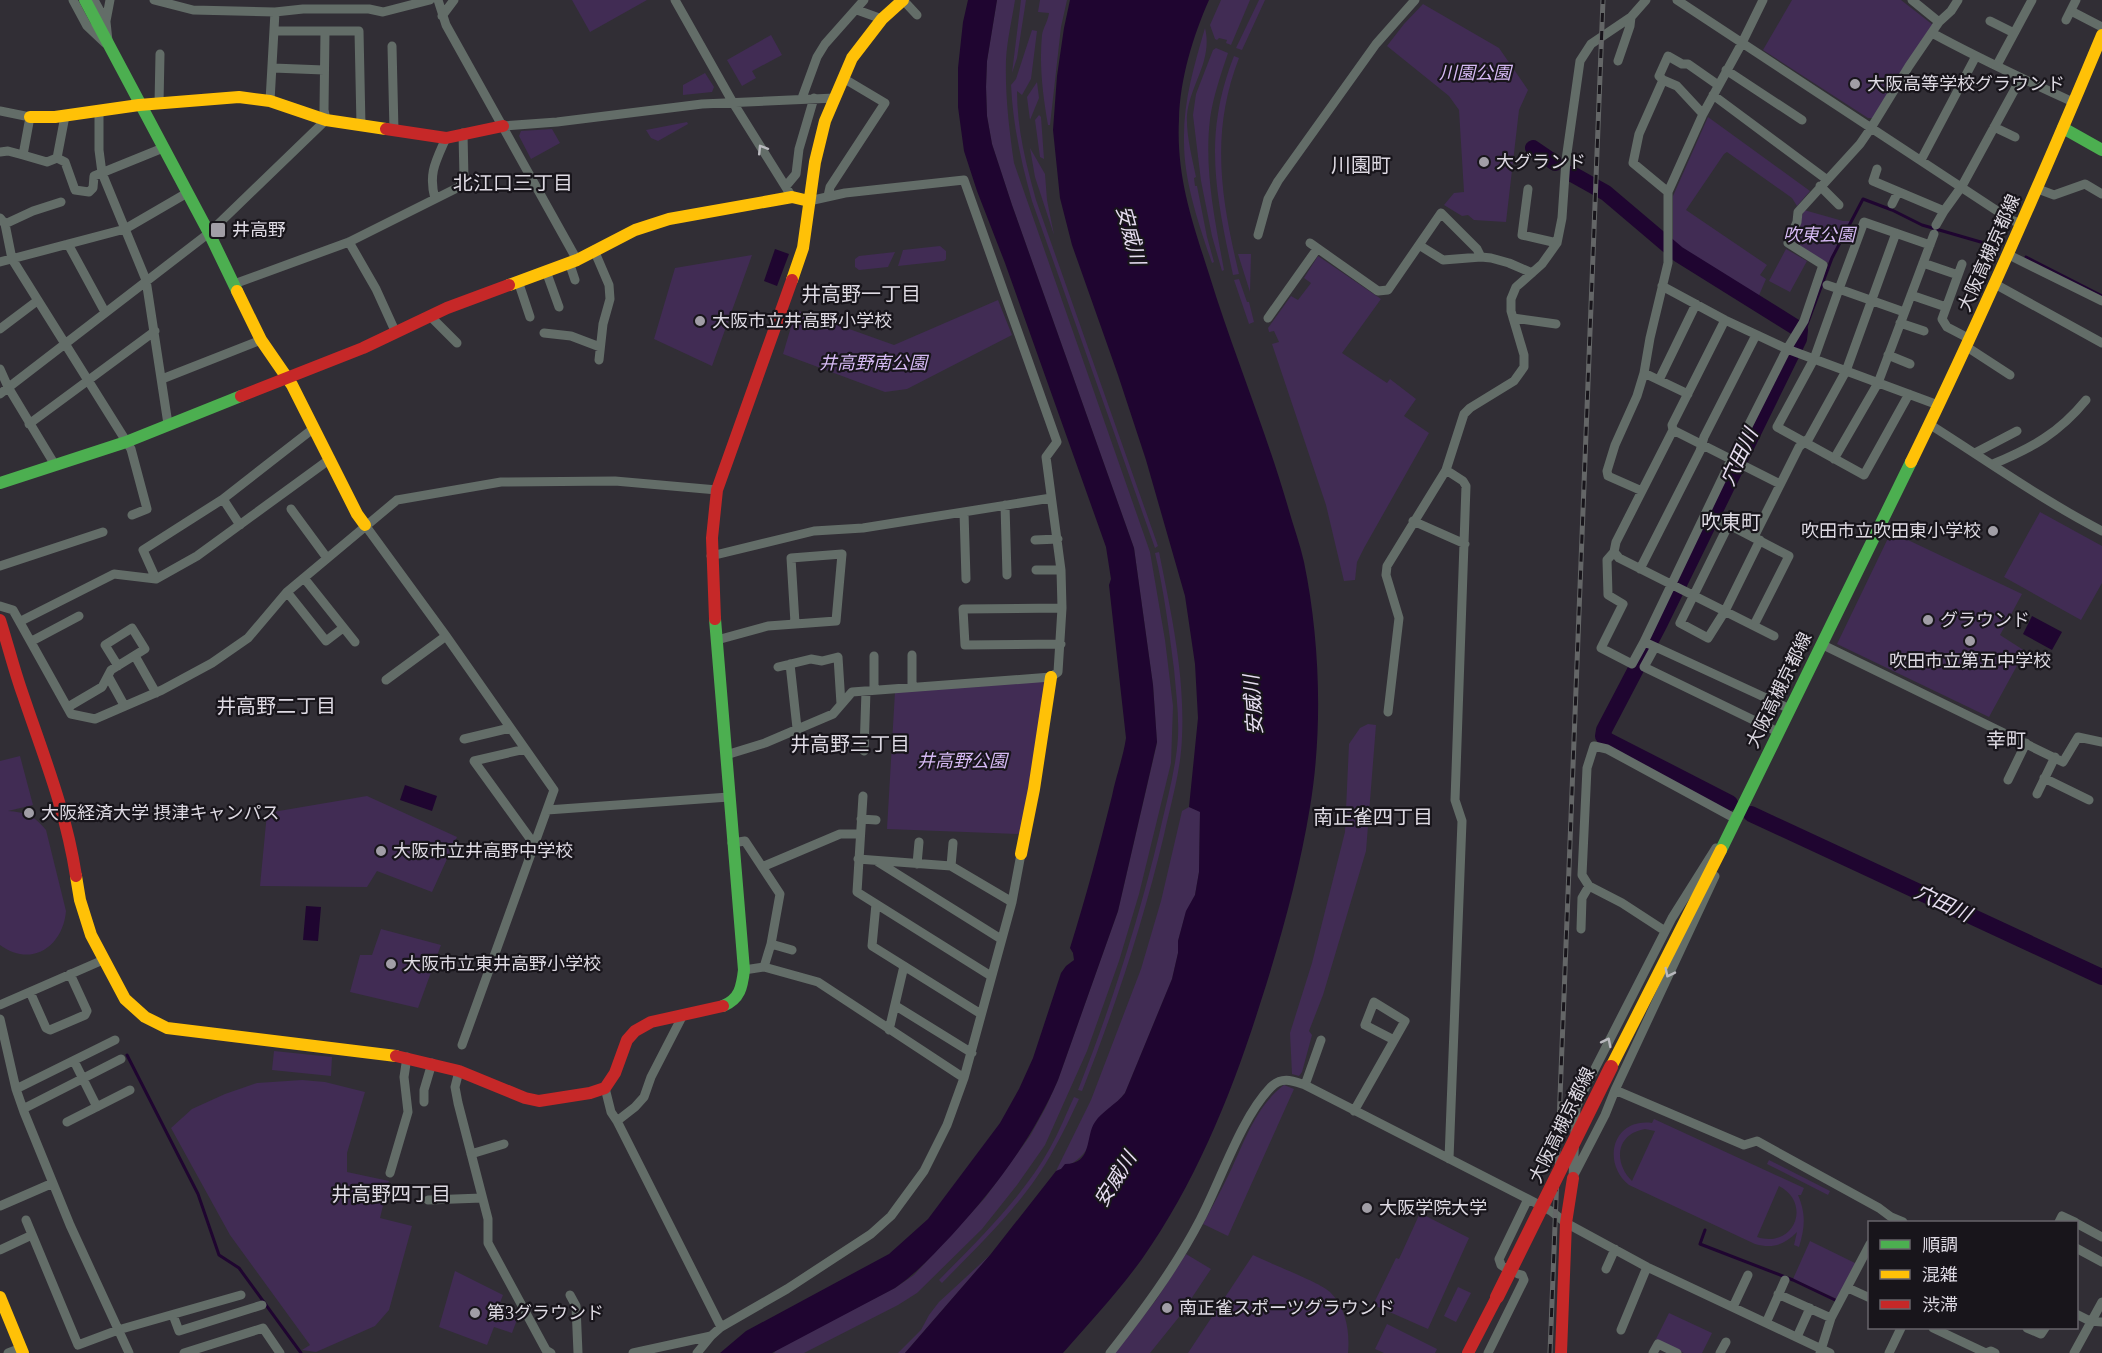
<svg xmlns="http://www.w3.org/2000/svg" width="2102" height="1353" font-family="'Times New Roman','Noto Sans JP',serif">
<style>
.green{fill:#412c54;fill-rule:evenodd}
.water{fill:#1f0530}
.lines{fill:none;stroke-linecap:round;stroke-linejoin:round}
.stream{stroke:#1f0530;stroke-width:3}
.river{stroke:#1f0530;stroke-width:16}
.street{stroke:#636d68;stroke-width:9}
.fast{stroke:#4caf50;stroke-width:12}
.slow{stroke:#ffc107;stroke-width:12}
.jam{stroke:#c62828;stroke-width:12}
.rail-casing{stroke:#646667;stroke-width:5}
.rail{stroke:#18151b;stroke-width:3;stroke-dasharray:9;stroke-linecap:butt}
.jam-bridge{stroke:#c62828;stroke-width:14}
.oneway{stroke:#b9b9be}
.poi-dot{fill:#a19ea6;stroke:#18151b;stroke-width:2}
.labels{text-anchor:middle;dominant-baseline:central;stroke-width:4.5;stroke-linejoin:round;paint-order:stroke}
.park-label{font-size:18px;font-style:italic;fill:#d5b9f3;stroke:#18151b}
.poi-label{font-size:18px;fill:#dedae3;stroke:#18151b;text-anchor:start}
.street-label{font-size:18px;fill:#dedae3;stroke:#18151b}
.neighbourhood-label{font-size:20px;fill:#dedae3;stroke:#18151b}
.water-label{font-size:20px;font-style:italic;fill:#e7def1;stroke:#18151b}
</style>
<rect width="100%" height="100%" fill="#312e35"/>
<!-- green -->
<path class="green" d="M572,0H647L590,32Z
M997,0H1015C1012,20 1007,40 1006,60C1005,95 1009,128 1014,163L1150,552L1165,640L1173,706L1171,763L1139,894L1119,961L1087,1051L1045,1145L1017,1185L982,1229L917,1293L898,1305L804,1353H775L774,1352L784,1345L895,1288L914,1275L985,1198L1030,1136L1046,1107L1058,1080L1118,911L1157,743L1153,685L1134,548L1012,205L992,144L987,116L986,87L987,61Z
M1021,0H1026L1017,58L1012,73Z
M1040,0H1067L1061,27L1050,125H1048C1043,96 1039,66 1042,35C1043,28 1048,21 1049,13L1038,12Z
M1221,0H1250L1231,45L1226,43L1227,40L1219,38L1217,40L1215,39L1210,25Z
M1259,0H1265L1242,50L1236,48Z
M1792,0H1901L1933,25L1873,118H1868L1763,50Z
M1423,4L1499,48L1528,90L1519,110L1506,222L1474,220L1468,215L1462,216L1444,205L1454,193L1464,192L1459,110L1449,96L1387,46L1404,24Z
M1205,28C1213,61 1190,84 1187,115C1186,135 1192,157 1196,177L1194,178L1195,186H1197L1207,237L1214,262L1212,263C1199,225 1184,182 1184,142C1183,102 1194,66 1205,28Z
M1032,30L1037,31L1031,79L1022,95L1017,91C1017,129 1026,164 1036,200L1158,546L1155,548L1032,201C1021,162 1013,125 1011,85L1016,79Z
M771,35L782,55L752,71L756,78L742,86L727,60Z
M1216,48L1228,53C1221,74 1213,97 1210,119C1204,170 1215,221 1224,270L1222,271L1212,236L1201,181L1193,115L1196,94L1213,50Z
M1234,56L1239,58C1210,133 1221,198 1239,274L1233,275C1222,223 1209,167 1218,114C1221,94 1227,74 1234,56Z
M705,73L714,87L712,92L683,95V85Z
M1037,82L1039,98L1030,120L1027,97Z
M1039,115L1041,117L1044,159L1040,157L1035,120Z
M1708,117L1810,191L1797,206L1792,198L1727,152L1724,154L1686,210L1767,265L1760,275L1766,279L1757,300L1673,247V196Z
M687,122L688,124L658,141L651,138L646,130Z
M552,129L560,143L531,159L519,136L521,131Z
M1030,148L1045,174L1047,200L1054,235L1035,177Z
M1804,210L1843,221H1850L1828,263L1794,244V240Z
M940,246L946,251V259L944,261L898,266L903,250Z
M1786,249L1807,261L1790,292L1769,281Z
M895,252L888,267L859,270L855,267V259L859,256Z
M1238,254H1251L1250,292Z
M752,255L712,366L654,339L675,268Z
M1318,256L1381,299L1342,353L1387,383L1390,379L1416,399L1404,416L1429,433L1364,548L1357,562L1355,580L1344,581L1326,505L1272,344L1279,342L1274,331L1269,332L1268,328L1291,296L1298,300L1311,283L1304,278Z
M1239,279L1247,302H1249L1254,322L1249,324L1234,280Z
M998,300L1012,335L907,389L885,392L783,354L796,310L894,345Z
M2040,512L2102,546V583L2081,620L2004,577Z
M1891,532L2022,594L2000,635L2025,651L1989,717L1837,644Z
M1159,552C1171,612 1185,675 1182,737C1181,770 1171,803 1164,835C1143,923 1115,1008 1082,1091L1078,1090C1111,1007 1138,922 1159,835C1166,803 1176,770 1178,737C1179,714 1176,692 1174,669C1169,630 1164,591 1155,553Z
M1046,681L1021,834L887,829L895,692Z
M1368,724L1376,725L1366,851L1323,995L1309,1031L1312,1035L1302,1072L1299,1076L1292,1074L1290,1033L1312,963L1345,832L1349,744L1360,728Z
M20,756L33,805L8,811C25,812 35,816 46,830L66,911C63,947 31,968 0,945V761Z
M367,796L457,837L432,892L377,871L367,887L260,886L267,813Z
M1189,807L1200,811L1199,872L1195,895L1186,912L1178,941V953L1172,979L1125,1093C1116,1105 1101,1113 1093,1127C1091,1131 1091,1136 1090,1141C1085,1158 1072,1164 1056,1171L1091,1100L1141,969L1161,901L1182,811Z
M381,929L441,945L418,1008L350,992L360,955H372Z
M274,1051L332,1057L331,1076L272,1070Z
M302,1080L325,1082L365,1092L347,1153V1172L389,1181L380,1218L412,1226L389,1310L375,1326L316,1352L302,1350L310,1345L230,1235L171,1128L192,1109L225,1094L257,1083Z
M1284,1085L1294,1089L1228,1236L1203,1224C1212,1207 1221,1191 1229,1174C1244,1143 1255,1107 1284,1085Z
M1074,1097L1079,1099C1071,1116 1063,1133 1054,1149C1027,1200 982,1242 942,1283L939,1280C979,1239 1022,1198 1050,1148C1059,1132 1066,1114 1074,1097Z
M1654,1119L1804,1188L1801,1195H1798C1806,1214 1805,1227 1799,1247L1794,1245L1797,1232C1784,1245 1773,1249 1755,1244L1629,1185C1601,1162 1613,1118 1652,1123ZM1645,1129L1655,1131L1632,1181C1613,1162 1616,1134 1645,1129ZM1779,1186C1812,1203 1795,1249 1757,1237Z
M1769,1160L1830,1191L1828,1195L1767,1164Z
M1420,1213L1469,1238L1428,1329L1376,1306L1374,1303L1396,1258L1399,1259Z
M1810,1241L1857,1264L1837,1299L1793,1279Z
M1186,1254L1211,1269L1179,1317L1150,1353H1115L1156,1300Z
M990,1255L905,1353H898L921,1330L929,1315L939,1302Z
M1253,1255C1269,1263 1319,1282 1330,1292C1346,1308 1350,1331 1348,1353H1188Z
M455,1271L503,1295L498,1308L518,1317L512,1333L494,1327L487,1345L439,1327Z
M1458,1287L1471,1293L1456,1322L1444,1316Z
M1669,1313L1712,1333L1702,1353H1684L1656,1339Z
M1387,1324L1437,1349L1435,1353H1384L1375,1349Z"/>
<!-- water -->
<path class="water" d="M968,0H997L987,61L986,87L987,116L992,144L1012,205L1134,548L1153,685L1157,742L1118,911L1058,1080C1033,1138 995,1188 952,1235C933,1255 918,1272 895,1288L772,1353H720L746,1331L889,1254L928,1219L1000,1123L1019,1089L1033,1058L1061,973L1066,966L1074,960L1073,953L1070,948C1086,897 1099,848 1112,796C1116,776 1123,758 1126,738L1109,585L1111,579L1106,547L1005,263L977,191L964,151L958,107V68L963,22Z
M1070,0H1209C1193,36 1180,79 1179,119C1176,176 1192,221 1209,274C1233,352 1265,428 1288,507C1293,525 1300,544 1304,562C1320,640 1323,729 1310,807C1299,874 1281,939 1260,1004C1232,1093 1196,1182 1142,1259C1118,1292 1090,1322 1063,1353H905L990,1255L1056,1171L1061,1169L1065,1164C1093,1164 1085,1136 1095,1122C1102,1111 1117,1104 1125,1093L1172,979L1178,953V941L1186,911L1195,895L1199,872L1200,812L1189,807L1198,718L1195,664L1185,596L1146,460L1118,375L1072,245L1060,198L1053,130L1057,76L1064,28Z
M775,249L789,254L777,286L764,281Z
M2032,616L2062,632L2052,650L2023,634Z
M405,785L437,796L432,811L400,800Z
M306,906L321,907L318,941L303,940Z"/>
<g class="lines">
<!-- stream -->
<path class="stream" d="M2026,257L2102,296
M1802,329L1806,327L1832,258L1863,199L1892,210L1922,225L1998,247
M127,1055L198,1194L219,1255L239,1268L301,1353
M1705,1230L1700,1244L1793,1280L1835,1300"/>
<!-- river -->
<path class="river" d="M1533,148L1555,163
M1572,174L1606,193L1678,254L1800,330L1799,339L1660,623L1604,730L1603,736L1607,740L1730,803
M1751,814L2102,977"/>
<!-- street -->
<path class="street" d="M73,0L87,26L105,43
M94,0L106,22L108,41
M154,0L193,10L275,12L303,9H369L383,12L430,0
M438,0L446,25L577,260
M675,0L732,101L792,197
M903,0L917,15
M1677,0L2011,220L2022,224
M1912,0L1939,22
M857,10L882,19
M2071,11L2102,27
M442,16L454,0
M2066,20L2076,0
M106,21L110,0
M1990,21L2014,33
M275,31H359L361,126
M1932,33C1978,58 2025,80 2073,102
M392,46L394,131
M1618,61L1630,26L1631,17
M1997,65L2032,0
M273,68L324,70
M1726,70L1802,120
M1663,80L1659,76L1668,56L1682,64H1688L1718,85
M1713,95L1826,179
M802,98L817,57L825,44L864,0
M270,101L275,12
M159,104L160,54
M0,111L30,117L23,155L47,162L57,158L65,162L75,190L89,192L93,188L94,176L163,148
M99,111V150L102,173L146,280L168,424
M503,126L557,122L702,104L835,98
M1994,127L2015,137
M0,152L8,151L23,155
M57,158L65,116
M1921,160L1976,56
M1877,169L1873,181L1944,211
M786,186L796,174L799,149L814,98
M1820,186L1839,205
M1528,189L1522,235L1557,243
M2038,189L2054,195L2085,184L2102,194
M1668,192L1633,163L1639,134L1663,80L1677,86L1703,114
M828,196L830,187L885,103L843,78
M435,199C428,173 436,161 446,138
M1892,204L1898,192
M0,218L5,224L12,259L131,449L147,509L132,515
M5,224L33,211L61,202
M1936,225L1944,211L1962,186L2021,78
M1258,235L1268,199L1278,181L1376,44L1415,0
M349,242L376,289L396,333
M1310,243L1378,291L1388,290L1441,213L1477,249L1481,257
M68,244L105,312
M1419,245L1443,260L1481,257L1491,258L1509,263L1532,273
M594,250L609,285L610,299L603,324L599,360
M2009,255L2102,301
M0,262L125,229L187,193
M569,262L575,280
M1923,263L1958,275
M1962,264L1942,319L1947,327L1970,339
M546,271L559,307
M518,281L530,317
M234,284L349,242L459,187L464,179L463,133
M1995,284L2102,343
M1827,285L1839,289L1814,359L1777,427L1864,475L1909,394
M1662,286L1725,320L1787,349L1938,405
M1911,295L1946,307
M1904,312L1839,289L1864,222L1930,245
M430,316L457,343
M1268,318L1317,249
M1513,318L1556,324
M1725,320L1672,425L1673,430L1616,542L1614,552L1619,558L1774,636
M1900,323L1924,331
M0,329L37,301
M544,333L571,336L600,347
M1967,347L2010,375
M1888,355L1910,364
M0,369L8,387L55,465
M1644,373L1688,394
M162,379L261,340
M1659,380L1696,304
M0,394L209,233L326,120L324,110L325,31
M29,424L155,331
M1929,424C1986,460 2042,500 2102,531
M1673,430L1780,484
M1975,453L2017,431
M1834,459L1878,383L1934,234
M1993,464C2032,448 2059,433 2086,400
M1446,470L1463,481L1466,486L1455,800L1462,821L1449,1159
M1642,491L1608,476L1607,471L1615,445L1637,396L1644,373L1650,338L1668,263V192L1703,114L1742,43L1763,0
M223,499L240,525
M1005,505L1007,575
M291,509L327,558
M964,512L966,579
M1716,518L1789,556L1754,625
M1413,521L1465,544
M1729,524L1680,623L1708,638L1725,611L1760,540
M365,525L446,636L554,790L462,1045
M1754,537L1799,447L1809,438L1846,371L1896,233
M1035,540L1058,539
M1614,552L1607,560L1608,595L1623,604L1601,648L1632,664L1644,642L1731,460L1787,349L1804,321L1823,265L1788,243L1797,222L1798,212L1860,144L1871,128L1909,66L1939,22L1951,11L1958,0
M711,556L814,531L863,528L1051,498
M0,566L103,532
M1640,569L1700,451L1704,437L1756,335
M1036,570H1061
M304,578L355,642
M156,579L143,550L223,499L314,428
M287,592L326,641L343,628
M0,606L13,610L71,714L95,719L162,690L212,663L248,638L287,592L397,500L501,482L615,481L717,490
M21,621L114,574L156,579L197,556L330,459
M717,640L768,626L836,621L842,554L791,558L795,623
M32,641L79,616
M1061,644L965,645L963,609L1062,608
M1649,644L1790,709
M1821,644L2063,762L2078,737L2102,742
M1655,647L1644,667L1778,732
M912,655V687
M135,656L156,693
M874,656V690
M790,664L797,728
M778,667L811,659L822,661L838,657L841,704
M108,676L124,705
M386,680L446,636
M68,707L102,687L111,670L145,649L132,628L105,645L118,666
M1388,712L1399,618L1386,575L1387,566L1446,470L1464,414L1470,408L1514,381L1524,367V355L1511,311V299L1516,287L1542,264L1557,243L1562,218L1566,160L1580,61L1591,44L1631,17L1646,0
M464,739L510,728
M525,749L474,761L534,844
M864,751L866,691
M726,755L765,743L833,714L852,692L1051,677L1058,672L1062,608L1061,570L1046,457L1057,442L964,180L845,193L809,201
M2044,778L2089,800
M2008,780L2026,743
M2037,794L2055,757
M863,796L857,892L991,976
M547,810L729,797
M861,819L876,820
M732,843L745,841L780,894L771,944L764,967
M858,859L951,866L1012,902
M878,862L1001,939
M917,864L919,842
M951,866L953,843
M762,867L840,834H860
M876,904L872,946L981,1014
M1581,929L1582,898L1589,886
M1665,931L1622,903L1589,886L1582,875L1587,768L1594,746L1607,749L1736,819
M771,944L792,950
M744,970L764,967L818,982L964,1078
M30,992L46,1028L50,1030L85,1015L87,1011L70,974
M0,1005L103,960
M896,1006L972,1053
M0,1019L16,1089L24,1112L70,1225L129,1353
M889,1030L904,966
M74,1061L97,1107
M459,1071L455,1087L458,1103L488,1219V1243L546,1350L551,1353
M1305,1085L1321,1040
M605,1088L611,1112L617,1121L721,1327
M16,1089L115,1040
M1615,1090L1744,1145L1757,1141L1879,1208L1891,1217L1903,1222
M424,1102V1090L432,1063
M23,1109L121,1059
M1354,1111L1405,1021L1374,1002L1365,1025L1394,1040
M617,1121L635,1107L644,1097L651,1077L683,1015
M67,1122L130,1090
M471,1154L504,1144
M390,1173L408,1112L404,1077L407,1057
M1575,1173L1605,1115L1615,1090L1715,876
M1573,1178L1576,1108L1584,1090L1672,918L1716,848
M428,1200L482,1198
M0,1206L53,1183
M26,1220L78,1345L118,1330L241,1295
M2059,1222L2062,1216L2075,1222
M2076,1223L2102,1237
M2076,1248L2102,1262
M0,1250L32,1235
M1504,1267L1501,1265L1499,1259L1528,1199
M1606,1269L1615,1249
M1848,1288L1870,1298
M1778,1294L1831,1318
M570,1295L576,1306L578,1353
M1733,1307L1748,1275
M2076,1314L2090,1321L2102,1322
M173,1315L179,1331L262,1305
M1766,1323L1785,1280
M1933,1328L1986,1353L1991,1351L1995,1353
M2027,1328L2041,1334L2045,1328
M1621,1330L1647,1267
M1797,1337L1810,1308
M8,1353L21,1348
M184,1353L263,1328L280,1353
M633,1353L711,1336
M697,1353L711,1336L721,1327L787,1289L871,1234L891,1216L924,1171L947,1125L964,1078L1012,902L1021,854
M1110,1353C1143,1311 1175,1268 1200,1220C1221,1180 1241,1118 1271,1087C1282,1076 1293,1081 1305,1085L1528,1199L1551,1211L1566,1223L1647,1267L1830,1353
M1488,1353L1524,1280L1522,1275L1518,1274
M1653,1353L1658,1344L1677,1353
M1720,1353L1726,1342
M1820,1353L1831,1318L1870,1244
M1889,1353L1901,1328
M2074,1353L2102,1302"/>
<!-- fast -->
<path class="fast" d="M85,0L209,233L237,291
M2063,128L2102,150
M0,483L126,442L241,396
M715,619L744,970C742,987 740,999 723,1006
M1721,850L1911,462"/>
<!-- slow -->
<path class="slow" d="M30,117H55L139,105L239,97L270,101L326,120L386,129
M792,280L803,248L815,162L825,121L852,58L882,19L903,0
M509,285L577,260L635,230L669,219L792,197L809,201
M237,291L261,340L292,385L357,514L365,525
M1911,462C1980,321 2042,179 2102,35
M1021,854L1034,789L1051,677
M76,876L80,900L91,935L125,999L145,1017L167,1028L396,1056
M1611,1067L1721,850
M0,1297L23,1353"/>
<!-- jam -->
<path class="jam" d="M386,129L446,138L503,126
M241,396L363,348L447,308L509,285
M715,619L712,538L717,490L792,280
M0,620C8,645 14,670 23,695C44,757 66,811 76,876
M396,1056L459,1071L525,1098L539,1101L590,1093L605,1088L615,1073L627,1040L635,1031L651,1022L723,1006
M1468,1353L1497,1297
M1561,1353L1566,1223L1573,1178"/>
<!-- rail casing -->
<g class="rail-casing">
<path id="rail" d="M1550,1353L1603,0"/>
</g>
<!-- rail -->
<use href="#rail" class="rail"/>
<!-- jam-bridge -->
<path class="jam-bridge" d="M1497,1297L1611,1067"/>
</g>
<!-- one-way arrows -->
<defs><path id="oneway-chevron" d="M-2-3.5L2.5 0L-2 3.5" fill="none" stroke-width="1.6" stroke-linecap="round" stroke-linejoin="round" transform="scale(1.5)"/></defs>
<g class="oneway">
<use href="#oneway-chevron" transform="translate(762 149) rotate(-122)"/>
<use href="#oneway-chevron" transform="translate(1669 973) rotate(116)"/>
<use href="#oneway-chevron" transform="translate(1607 1042) rotate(-63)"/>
</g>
<!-- markers -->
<g class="poi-dot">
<circle cx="1855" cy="84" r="6"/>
<circle cx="1484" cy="162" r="6"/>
<rect x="210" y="222" width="16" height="16" rx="3"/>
<circle cx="700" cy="321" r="6"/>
<circle cx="1993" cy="531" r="6"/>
<circle cx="1928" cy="620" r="6"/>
<circle cx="1970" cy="641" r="6"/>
<circle cx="29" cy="813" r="6"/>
<circle cx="381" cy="851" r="6"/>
<circle cx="391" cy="964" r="6"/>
<circle cx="1367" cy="1208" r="6"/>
<circle cx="1167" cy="1308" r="6"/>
<circle cx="475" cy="1313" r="6"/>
</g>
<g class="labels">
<!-- park labels -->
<g class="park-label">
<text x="1475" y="73">川園公園</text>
<text x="1819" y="235">吹東公園</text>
<text x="873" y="363">井高野南公園</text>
<text x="962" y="761">井高野公園</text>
</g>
<!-- poi labels -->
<g class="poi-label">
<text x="1867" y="84">大阪高等学校グラウンド</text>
<text x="1496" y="162">大グランド</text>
<text x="232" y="230">井高野</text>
<text x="712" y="321">大阪市立井高野小学校</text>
<text x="1981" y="531" text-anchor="end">吹田市立吹田東小学校</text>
<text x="1940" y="620">グラウンド</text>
<text x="1970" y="661" text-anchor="middle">吹田市立第五中学校</text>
<text x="41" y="813">大阪経済大学 摂津キャンパス</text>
<text x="393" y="851">大阪市立井高野中学校</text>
<text x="403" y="964">大阪市立東井高野小学校</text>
<text x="1379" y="1208">大阪学院大学</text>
<text x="1179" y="1308">南正雀スポーツグラウンド</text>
<text x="487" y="1313">第3グラウンド</text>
</g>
<!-- street labels -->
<g class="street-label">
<text transform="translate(1989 253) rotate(-66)">大阪高槻京都線</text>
<text transform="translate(1779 690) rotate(-64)">大阪高槻京都線</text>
<text transform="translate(1562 1125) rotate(-64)">大阪高槻京都線</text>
</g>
<!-- neighbourhood labels -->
<g class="neighbourhood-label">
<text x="1361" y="165">川園町</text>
<text x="513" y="183">北江口三丁目</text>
<text x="861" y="294">井高野一丁目</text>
<text x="1731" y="522">吹東町</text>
<text x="276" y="706">井高野二丁目</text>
<text x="2006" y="740">幸町</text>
<text x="850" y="744">井高野三丁目</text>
<text x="1373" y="817">南正雀四丁目</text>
<text x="391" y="1194">井高野四丁目</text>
</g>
<!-- water labels -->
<g class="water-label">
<text transform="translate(1131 235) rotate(75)">安威川</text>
<text transform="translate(1739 457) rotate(-65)">穴田川</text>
<text transform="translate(1253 705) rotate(-94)">安威川</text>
<text transform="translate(1943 903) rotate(25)">穴田川</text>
<text transform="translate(1115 1179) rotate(-58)">安威川</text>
</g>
</g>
<!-- legend -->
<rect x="1868" y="1221" width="210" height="108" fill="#18151b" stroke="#67646b" stroke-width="1.5"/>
<rect x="1880" y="1240" width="30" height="9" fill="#4caf50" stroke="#67646b" stroke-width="1.5"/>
<text x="1922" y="1251" font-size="18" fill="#dedae3">順調</text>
<rect x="1880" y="1270" width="30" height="9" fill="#ffc107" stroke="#67646b" stroke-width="1.5"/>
<text x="1922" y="1281" font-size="18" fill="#dedae3">混雑</text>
<rect x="1880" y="1300" width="30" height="9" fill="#c62828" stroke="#67646b" stroke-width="1.5"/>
<text x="1922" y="1311" font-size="18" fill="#dedae3">渋滞</text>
</svg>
